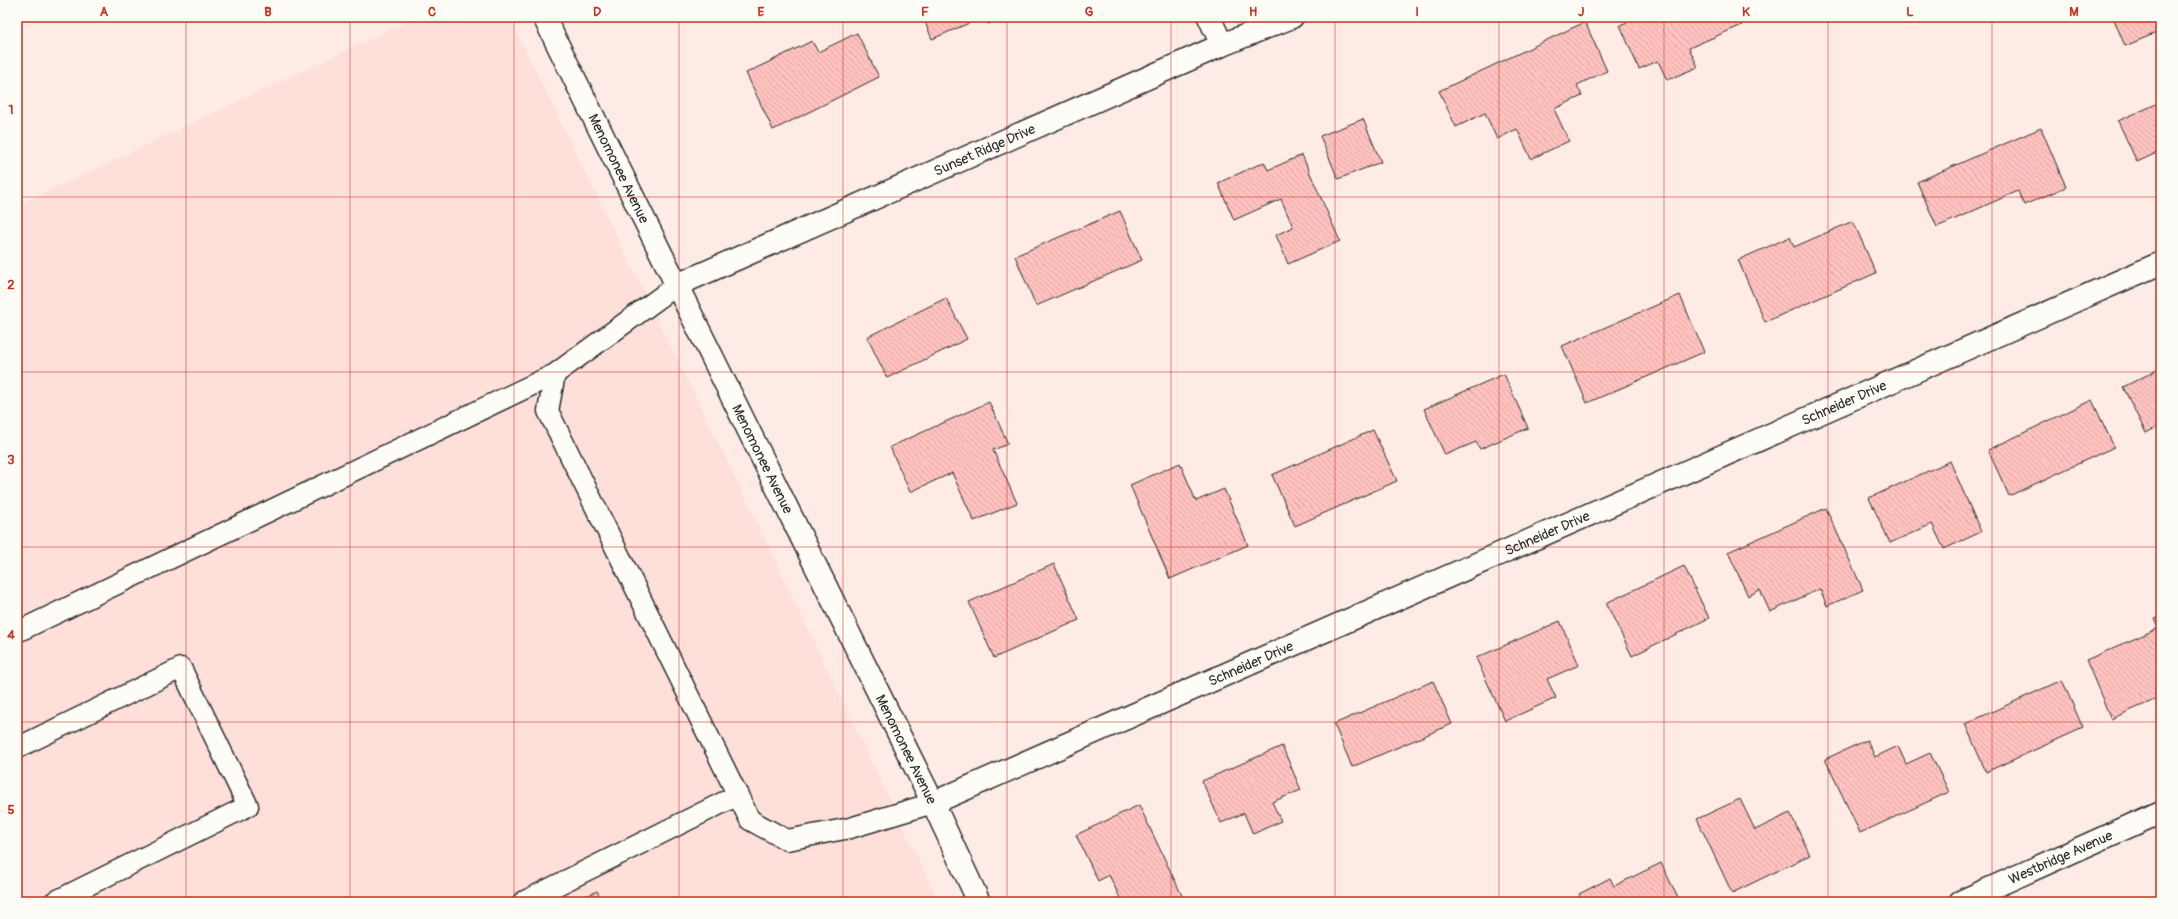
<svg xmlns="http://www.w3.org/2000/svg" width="2178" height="919" font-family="Pangolin,sans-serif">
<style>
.built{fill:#fedfda}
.building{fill:url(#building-back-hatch);stroke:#2b2b2b}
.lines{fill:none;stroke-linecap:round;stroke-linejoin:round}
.lane-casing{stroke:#2b2b2b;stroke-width:23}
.street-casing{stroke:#2b2b2b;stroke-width:25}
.secondary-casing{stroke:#2b2b2b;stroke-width:25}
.lane{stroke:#fdfcf7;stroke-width:20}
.street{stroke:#fdfcf7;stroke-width:22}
.secondary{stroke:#fdfcf7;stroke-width:22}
.grid{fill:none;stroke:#c8321e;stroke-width:1;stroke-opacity:0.55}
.labels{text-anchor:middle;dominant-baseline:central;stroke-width:3;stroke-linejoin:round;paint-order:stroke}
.street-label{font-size:14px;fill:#2b2b2b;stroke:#fdfcf7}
.neatline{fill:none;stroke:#c8321e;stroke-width:1.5}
.grid-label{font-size:13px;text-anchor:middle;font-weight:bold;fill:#c8321e}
</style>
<defs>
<pattern id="building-back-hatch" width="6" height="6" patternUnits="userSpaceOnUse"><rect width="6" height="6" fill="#ffc2bf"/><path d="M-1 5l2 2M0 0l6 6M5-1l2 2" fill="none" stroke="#dba7a4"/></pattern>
</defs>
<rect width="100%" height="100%" fill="#feebe6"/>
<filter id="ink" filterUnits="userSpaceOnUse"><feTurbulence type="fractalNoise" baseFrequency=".025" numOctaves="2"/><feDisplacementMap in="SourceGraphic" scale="8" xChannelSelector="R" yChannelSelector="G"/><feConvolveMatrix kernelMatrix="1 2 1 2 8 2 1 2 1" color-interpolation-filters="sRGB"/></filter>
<g filter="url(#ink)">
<!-- built -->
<path class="built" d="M417,17H509L747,502L939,902H17V206Z"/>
<!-- building -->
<path class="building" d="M923,17H973L974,21L932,39Z
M985,17H1004L988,24Z
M1639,17H1739L1742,25L1689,48L1698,67L1667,80L1658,61L1639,69L1620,25Z
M2113,17H2161V31L2125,46Z
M1585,22L1607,71L1577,85L1582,96L1554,109L1569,141L1531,159L1517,129L1497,139L1485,113L1456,127L1439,91Z
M857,33L879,77L773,130L746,73L812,41L818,52Z
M2161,102V151L2137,162L2118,121Z
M1363,119L1381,162L1338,179L1320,136Z
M2041,128L2066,187L2024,205L2018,191L1937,227L1917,182Z
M1302,155L1340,241L1288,264L1276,235L1293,227L1281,199L1234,220L1218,183L1264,162L1268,170Z
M1120,211L1142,260L1036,306L1015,256Z
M1853,221L1876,273L1765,322L1738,260L1790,237L1794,247Z
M1680,295L1704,352L1587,403L1562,346Z
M946,298L967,339L887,378L867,337Z
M2161,368V425L2146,433L2123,387Z
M1504,374L1528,428L1480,449L1476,442L1445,455L1424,409Z
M2092,400L2114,447L2009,496L1988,450Z
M989,402L1008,444L993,450L1017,503L974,521L952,473L910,492L890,447Z
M1373,430L1397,481L1295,526L1272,475Z
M1950,461L1981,532L1944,549L1932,524L1890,543L1869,498Z
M1180,463L1196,501L1224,489L1248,545L1170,579L1130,485Z
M1826,508L1863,590L1827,606L1820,589L1770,612L1760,590L1748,596L1728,552Z
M1054,564L1079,620L994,658L969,602Z
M1684,566L1709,618L1632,656L1606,603Z
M2161,617V686L2155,688L2159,698L2111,719L2086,660L2159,628L2155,619Z
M1560,621L1579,665L1547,679L1556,698L1505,721L1476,658Z
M2062,680L2083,728L1986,772L1965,724Z
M1433,681L1452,724L1352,767L1334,724Z
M1867,740L1875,757L1898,746L1906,764L1930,753L1949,792L1860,833L1825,759Z
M1282,746L1301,790L1272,802L1281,821L1253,834L1244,813L1221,823L1202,781Z
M1740,799L1755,830L1790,813L1810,855L1732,893L1697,819Z
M1139,805L1185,902H1122L1109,875L1098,881L1076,835Z
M1661,863L1680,902H1583L1579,894L1610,878L1614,886Z
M597,891L603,902H574Z"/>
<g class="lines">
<!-- lane casing -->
<g class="lane-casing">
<path id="lane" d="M677,285L555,374L548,411L750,820L787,840L850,828L933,803
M17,632L555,374
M17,748L181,668L248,806L54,902
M523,902L738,795"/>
</g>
<!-- street casing -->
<g class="street-casing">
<g id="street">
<path d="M1209,17L1222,45"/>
<path id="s1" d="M677,285L1222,45L1292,17"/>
<path id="s2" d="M933,803L2161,263"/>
<path id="s3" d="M1960,902L2161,812"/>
</g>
</g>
<!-- secondary casing -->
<g class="secondary-casing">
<g id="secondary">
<path id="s4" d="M544,17L933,803L979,902"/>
</g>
</g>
<!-- lane -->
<use href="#lane" class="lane"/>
<!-- street -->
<use href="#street" class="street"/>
<!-- secondary -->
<use href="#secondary" class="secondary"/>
</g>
</g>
<!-- grid -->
<path class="grid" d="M186,17V902M350,17V902M514,17V902M679,17V902M843,17V902M1007,17V902M1171,17V902M1335,17V902M1499,17V902M1664,17V902M1828,17V902M1992,17V902M17,197H2161M17,372H2161M17,547H2161M17,722H2161"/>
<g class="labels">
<!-- street labels -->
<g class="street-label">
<text stroke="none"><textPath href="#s1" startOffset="336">Sunset Ridge Drive</textPath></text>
<text stroke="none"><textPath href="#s4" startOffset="169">Menomonee Avenue</textPath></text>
<text stroke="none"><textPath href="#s2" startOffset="995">Schneider Drive</textPath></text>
<text stroke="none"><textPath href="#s4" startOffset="493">Menomonee Avenue</textPath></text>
<text stroke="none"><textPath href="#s2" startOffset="671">Schneider Drive</textPath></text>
<text stroke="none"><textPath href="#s2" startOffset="347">Schneider Drive</textPath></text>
<text stroke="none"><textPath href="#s4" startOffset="817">Menomonee Avenue</textPath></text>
<text stroke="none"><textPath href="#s3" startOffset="110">Westbridge Avenue</textPath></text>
</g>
</g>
<!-- margin -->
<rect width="2178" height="919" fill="none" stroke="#fdfcf7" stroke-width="44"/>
<rect x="22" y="22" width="2134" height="875" class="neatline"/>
<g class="grid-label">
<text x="104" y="16">A</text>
<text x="268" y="16">B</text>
<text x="432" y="16">C</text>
<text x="597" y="16">D</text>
<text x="761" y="16">E</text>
<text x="925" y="16">F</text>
<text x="1089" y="16">G</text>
<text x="1253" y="16">H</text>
<text x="1417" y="16">I</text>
<text x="1581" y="16">J</text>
<text x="1746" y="16">K</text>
<text x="1910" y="16">L</text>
<text x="2074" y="16">M</text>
<text x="11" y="114">1</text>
<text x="11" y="289">2</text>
<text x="11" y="464">3</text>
<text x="11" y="639">4</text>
<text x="11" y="814">5</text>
</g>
</svg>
